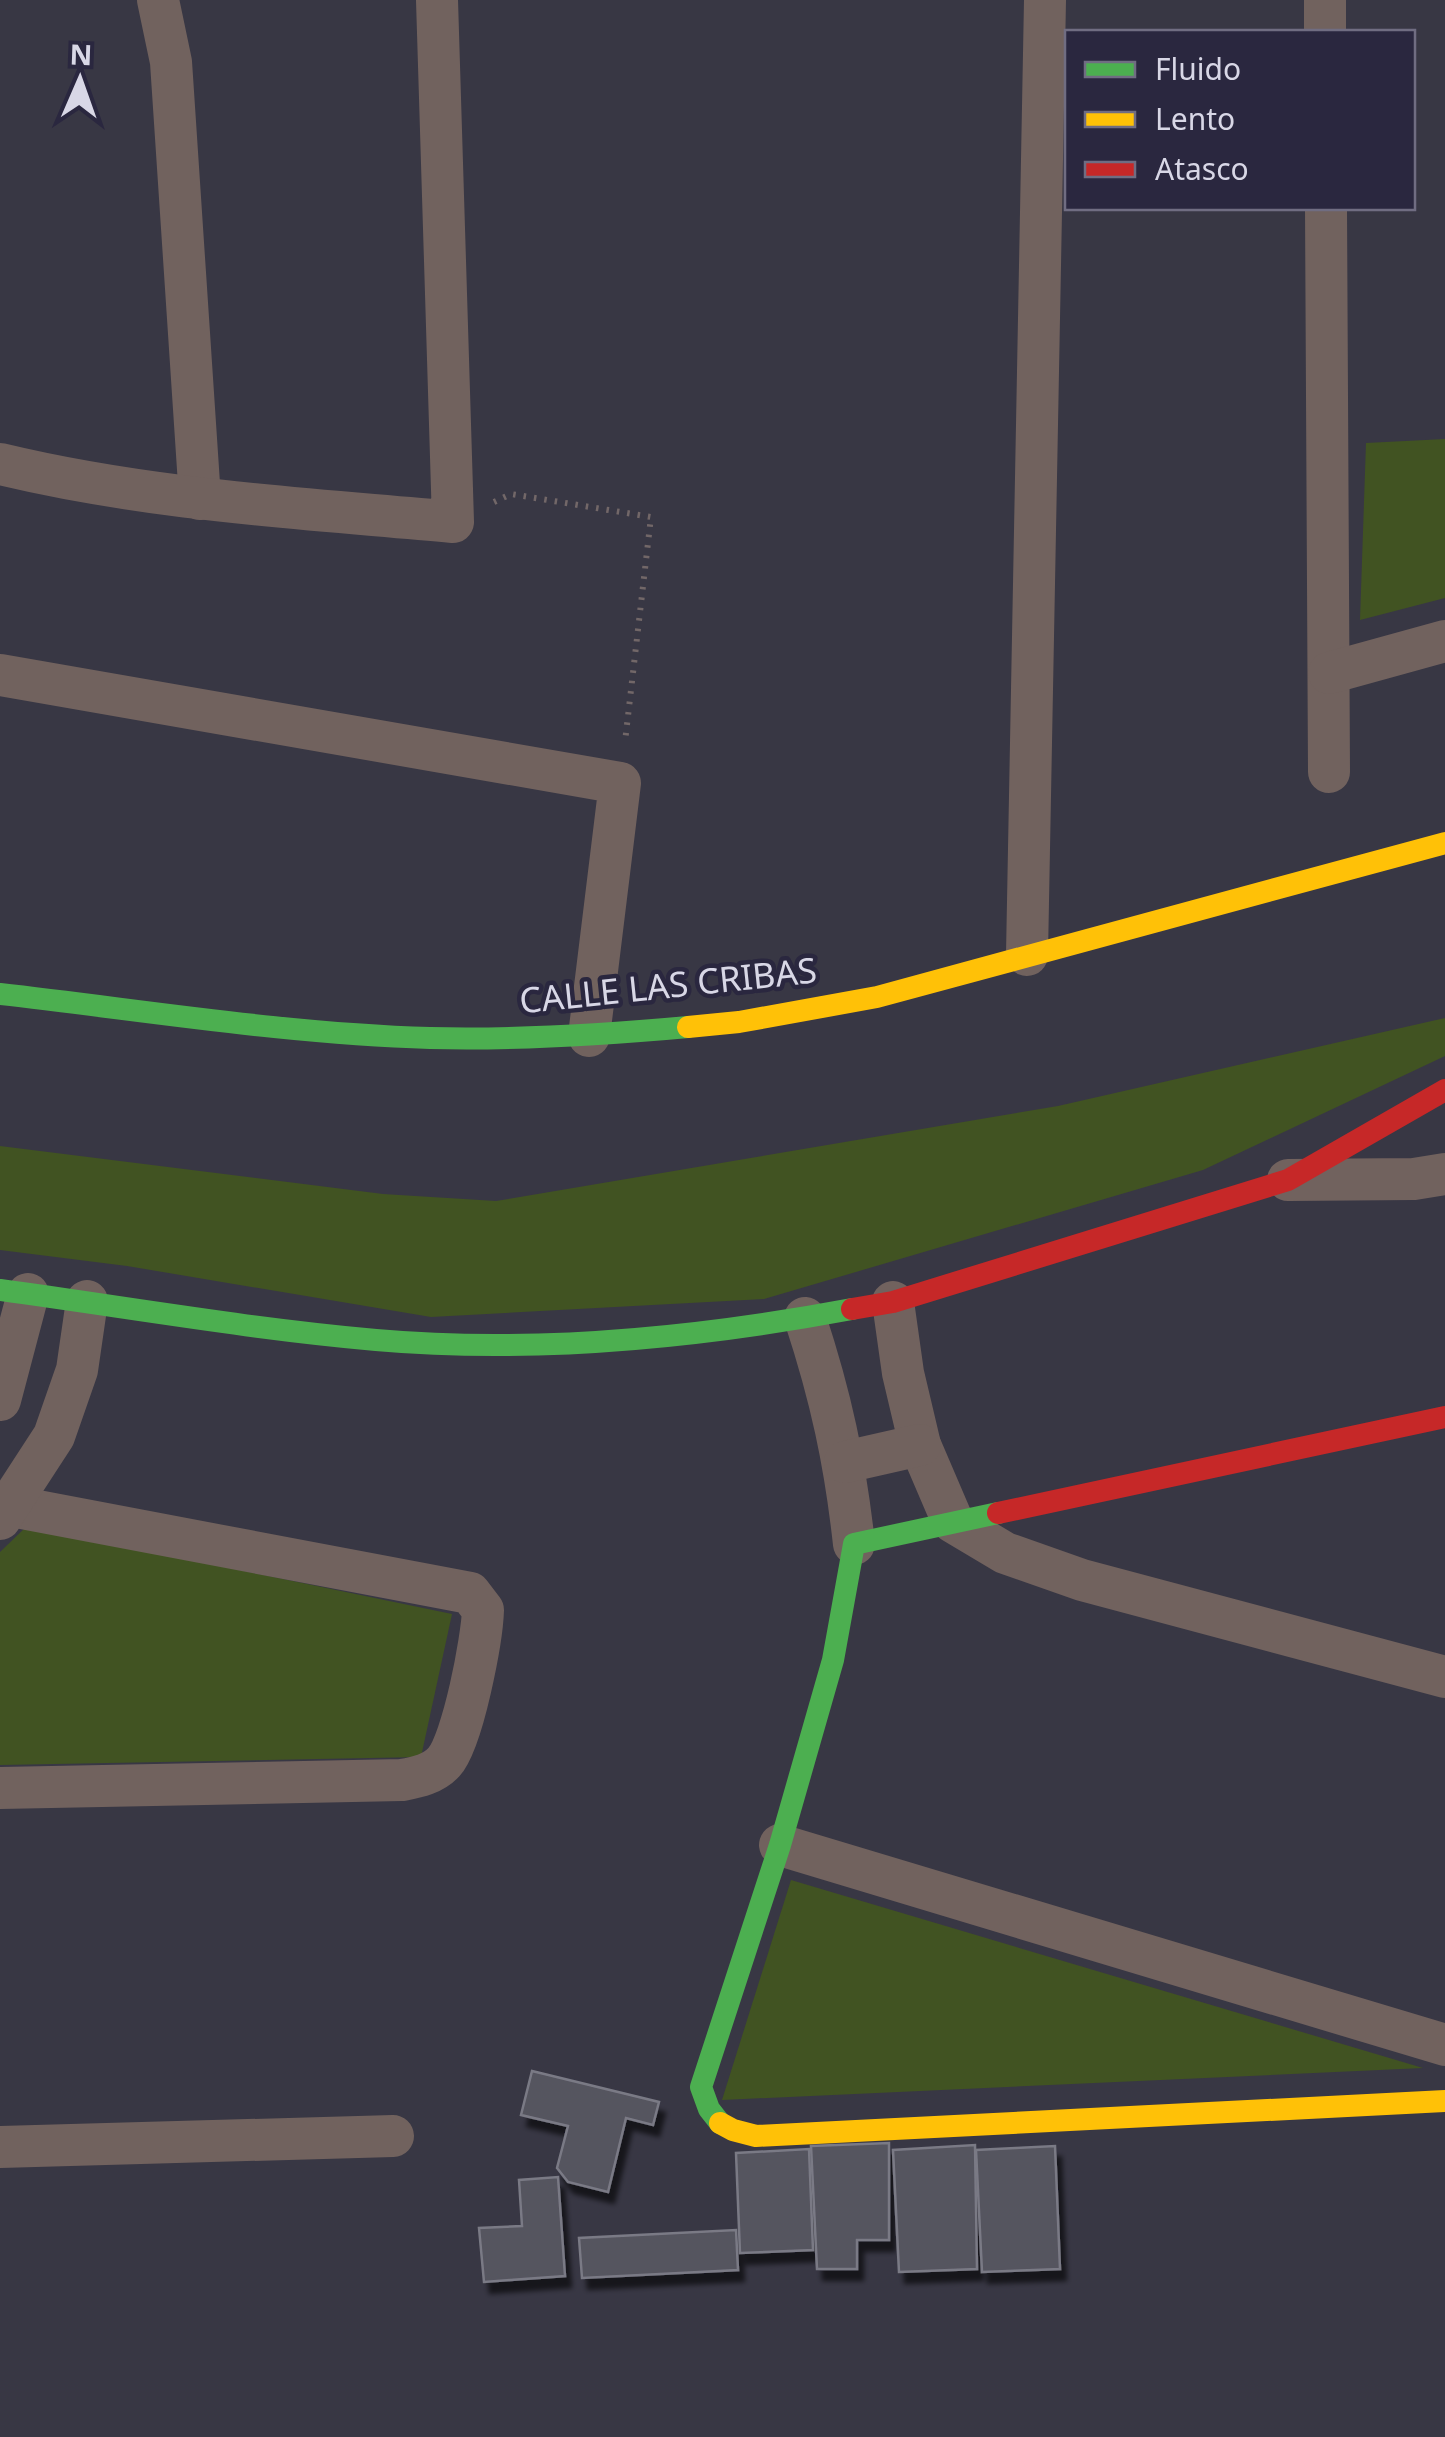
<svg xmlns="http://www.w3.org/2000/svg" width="1445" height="2437" viewBox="0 0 1445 2437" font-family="'Noto Sans',sans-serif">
  <defs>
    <filter id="shadow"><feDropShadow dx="6" dy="11" stdDeviation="2.5" flood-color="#0009"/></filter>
  </defs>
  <rect width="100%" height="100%" fill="#383744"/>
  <!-- green -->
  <g fill="#415322">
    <polygon points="1445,439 1445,598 1360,620 1366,443"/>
    <polygon points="1445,1018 1445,1056 1203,1170 764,1299 431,1317 127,1266 0,1250 0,1146 383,1194 496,1201 1058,1106"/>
    <polygon points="27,1526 452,1614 421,1757 0,1765 0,1552"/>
    <polygon points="791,1880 1423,2068 722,2100"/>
  </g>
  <!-- building -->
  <g fill="#55545f" stroke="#7a7a85" stroke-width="2.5" filter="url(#shadow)">
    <polygon points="532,2071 659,2102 653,2125 626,2118 608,2192 568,2182 557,2168 568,2126 521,2115"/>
    <polygon points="889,2143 889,2240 857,2240 857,2269 817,2269 811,2146"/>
    <polygon points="975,2145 977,2269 899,2272 893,2150"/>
    <polygon points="1055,2146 1060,2269 982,2272 976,2150"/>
    <polygon points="809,2149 813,2250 740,2253 736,2153"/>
    <polygon points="558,2177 565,2276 484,2282 479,2228 522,2226 519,2180"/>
    <polygon points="736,2230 738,2270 582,2278 579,2238"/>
  </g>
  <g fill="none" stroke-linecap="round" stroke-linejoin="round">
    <!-- path -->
    <polyline stroke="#726768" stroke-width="6" stroke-dasharray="2.5 8" stroke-linecap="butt" points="494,502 511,494 651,517 625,742"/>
    <!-- street -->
    <g stroke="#71625e" stroke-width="42">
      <polyline points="158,0 171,62 200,499"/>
      <polyline points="1325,0 1325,32"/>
      <polyline points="1326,208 1329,772"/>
      <path d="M0,464C149,500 301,508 453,522L437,0"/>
      <polyline points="1329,673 1445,641"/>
      <polyline points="0,675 620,783 589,1036"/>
      <polyline points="1027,955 1045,0"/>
      <polyline points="1288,1180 1414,1179 1445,1174"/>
      <polyline points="893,1302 903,1373 920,1445 953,1522 1005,1553 1082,1580 1445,1677"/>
      <path d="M805,1318C831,1397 845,1462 854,1544"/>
      <polyline points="0,1400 28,1294"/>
      <polyline points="845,1462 920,1445"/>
      <path d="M0,1504L470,1593L483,1610C482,1639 463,1741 444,1762C433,1774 418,1777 402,1780L0,1788"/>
      <polyline points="0,1519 54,1436 77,1370 87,1301"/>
      <polyline points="780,1845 1445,2045"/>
      <polyline points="0,2147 393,2136"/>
    </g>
    <!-- fast -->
    <g stroke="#4caf50" stroke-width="22">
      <path d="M0,994C142,1010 287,1034 430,1038C516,1040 602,1035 688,1027"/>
      <path d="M0,1290C125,1307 251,1329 376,1340C534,1354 697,1338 852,1309"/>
      <polyline points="720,2123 709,2109 701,2087 780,1845 833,1660 854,1544 998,1513"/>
    </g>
    <!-- slow -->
    <g stroke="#ffc107" stroke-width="22">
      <polyline points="688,1027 739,1022 877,997 1445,843"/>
      <polyline points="720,2123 733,2130 756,2136 1445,2101"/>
    </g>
    <!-- jam -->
    <g stroke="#c62828" stroke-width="22">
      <polyline points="852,1309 893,1302 1288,1180 1445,1090"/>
      <polyline points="998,1513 1445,1417"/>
    </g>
  </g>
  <g text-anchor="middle" stroke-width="9" stroke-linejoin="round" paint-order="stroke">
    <!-- street labels -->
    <g font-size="35" fill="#d8d7e6" stroke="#2a273f">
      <text transform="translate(668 986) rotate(-6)" y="12">CALLE LAS CRIBAS</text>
    </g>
  </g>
  <!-- legend -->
  <rect x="1065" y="30" width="350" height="180" fill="#2a273f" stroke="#706d82" stroke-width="2.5"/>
  <rect x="1085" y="62" width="50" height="15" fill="#4caf50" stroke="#706d82" stroke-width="2.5"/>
  <text x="1155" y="80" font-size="30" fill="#d8d7e6">Fluido</text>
  <rect x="1085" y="112" width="50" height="15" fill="#ffc107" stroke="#706d82" stroke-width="2.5"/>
  <text x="1155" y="130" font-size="30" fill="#d8d7e6">Lento</text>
  <rect x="1085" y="162" width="50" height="15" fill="#c62828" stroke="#706d82" stroke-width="2.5"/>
  <text x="1155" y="180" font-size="30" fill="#d8d7e6">Atasco</text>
  <!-- north arrow -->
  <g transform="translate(80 80) rotate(2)" stroke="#2a273f" stroke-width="8" paint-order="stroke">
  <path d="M0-8L18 38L0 25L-18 38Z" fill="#d8d7e6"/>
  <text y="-15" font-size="28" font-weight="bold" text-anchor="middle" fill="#d8d7e6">N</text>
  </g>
</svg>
